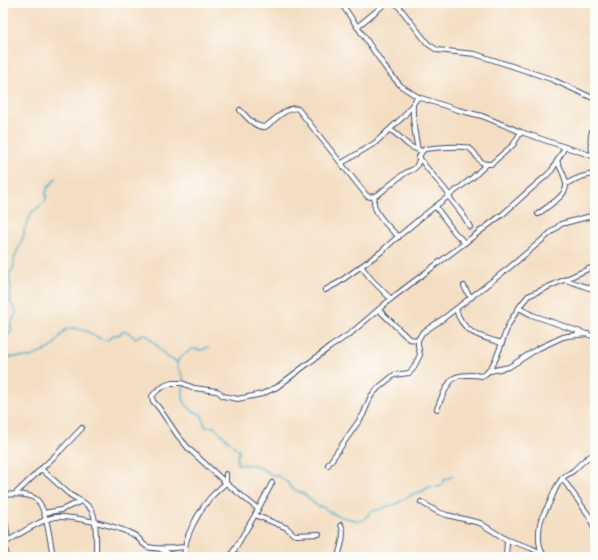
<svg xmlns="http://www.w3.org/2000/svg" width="598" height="560" viewBox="0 0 598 560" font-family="'Libre Caslon Text',serif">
  <rect width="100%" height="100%" fill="#fdfcf7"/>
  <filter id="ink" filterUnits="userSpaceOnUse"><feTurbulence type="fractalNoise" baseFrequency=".025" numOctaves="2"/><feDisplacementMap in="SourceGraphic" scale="8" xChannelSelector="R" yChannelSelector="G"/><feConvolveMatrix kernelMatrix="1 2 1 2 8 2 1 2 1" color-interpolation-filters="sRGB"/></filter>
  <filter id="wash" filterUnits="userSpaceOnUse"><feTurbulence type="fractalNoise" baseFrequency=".012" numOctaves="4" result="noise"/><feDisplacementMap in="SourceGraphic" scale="16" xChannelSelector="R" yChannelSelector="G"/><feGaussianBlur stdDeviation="0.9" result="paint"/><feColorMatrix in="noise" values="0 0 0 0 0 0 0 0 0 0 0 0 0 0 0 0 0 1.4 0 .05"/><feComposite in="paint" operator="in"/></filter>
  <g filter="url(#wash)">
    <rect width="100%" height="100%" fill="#f4dec3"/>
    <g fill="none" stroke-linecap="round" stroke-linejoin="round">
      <!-- stream -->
      <g stroke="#49aec9" stroke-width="1.5">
        <polyline points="3,345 5,339 10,333 11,330 11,324 16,314 16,310 10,302 11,288 9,275 14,266 14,259 24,235 24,230 32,212 45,202 46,199 46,192 47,189 56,178"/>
        <path d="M177,362C177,368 181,372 183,377C185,385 181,394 184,401C185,404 189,408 192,411L198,413L202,415C203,419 203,424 206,427H214L239,451V452L237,458V464L254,465L261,468L272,475L279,476L287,482L291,488L304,494L316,505L319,507H324C331,516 348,518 359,521L363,520L372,511L381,509L387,506L394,505L415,493L421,492L429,487H438L441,486L444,480L453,476"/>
        <polyline points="177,362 181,357 192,349 202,350 208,347"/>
        <polyline points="3,364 5,361 10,357 30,357 43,352 52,347 65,330 73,328 86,331 103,340 108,340 113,335 118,335 125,331 129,333 135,338 143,334 147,335 167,357 177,362"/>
      </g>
    </g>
  </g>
  <g filter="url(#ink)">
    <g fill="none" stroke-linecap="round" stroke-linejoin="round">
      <!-- minor casing -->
      <g stroke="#3c496d" stroke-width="6">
        <g id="minor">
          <polyline points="341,3 387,70 401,86 418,97 458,110 482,116 521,132 565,147 593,156 595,158"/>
          <polyline points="396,3 428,44 437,50 475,54 551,79 595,99"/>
          <polyline points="357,27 386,3"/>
          <path d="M413,105C412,120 415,135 418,150"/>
          <path d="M240,110C247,117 255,128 265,127C274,121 288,105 298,109L367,196C371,198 375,196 379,194C388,187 397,178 407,172C409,171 413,170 415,168C421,162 417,153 425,149C433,148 463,145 469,148C479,154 476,165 491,164L513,145L521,132"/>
          <path d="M390,130C401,135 406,148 420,150"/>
          <path d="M593,156C590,141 589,137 595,122"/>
          <path d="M419,157C428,171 440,182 450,196"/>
          <polyline points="342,163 375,143 404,116 418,97"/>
          <path d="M566,184C576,178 584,175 595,174"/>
          <path d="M375,196C374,198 374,201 374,203C374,213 391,230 399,237"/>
          <polyline points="449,197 463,215 470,227"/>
          <polyline points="436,207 455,233 465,243"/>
          <path d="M538,214C546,207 567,196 566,185C566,177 560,168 557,161"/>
          <polyline points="361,266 371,279 391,299"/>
          <polyline points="566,280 595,290"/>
          <polyline points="464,286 468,294 472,297"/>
          <polyline points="325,290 338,283 381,252 393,241 423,216 472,178 487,164"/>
          <polyline points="519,308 532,315 595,337"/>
          <path d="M456,309C462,333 481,337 502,343"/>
          <polyline points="379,310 409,339 418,340"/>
          <polyline points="490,371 509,367 517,362 537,349 563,337 568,336 588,334"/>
          <path d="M437,409C440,401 448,382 454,378C459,374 476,375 482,376C495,372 503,336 509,324C514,315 521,304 528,296L595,266"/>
          <polyline points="328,465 363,415 371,396 378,388 394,375 409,373 413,369 420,355 418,345 418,340 422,333 444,318 510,267 561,224 595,215"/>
          <path d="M41,469C51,477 60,486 69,494C77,500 89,503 93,513C97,523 96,546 96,557"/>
          <polyline points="562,478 590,517 595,531"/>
          <polyline points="15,494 60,451 82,428"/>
          <path d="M3,495C12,494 29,493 37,500C46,507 51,545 53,557"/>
          <polyline points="421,502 438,512 447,515 480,523 507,540 531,548 543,554 544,557"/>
          <polyline points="3,505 8,541"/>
          <polyline points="258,509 226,483 189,449 178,436 159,408 153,401 152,396 158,390 166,385 172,383 182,383 194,388 216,391 219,392 223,396 238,399 262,394 277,387 330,347 351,333 392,298 503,214 524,195 547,175 552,170 565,147"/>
          <polyline points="44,513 61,510 82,501"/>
          <polyline points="255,515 287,528 293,534 296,535 319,534"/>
          <polyline points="3,538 7,557"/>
          <path d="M3,544C17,536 39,520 55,517C60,516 67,518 73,518C93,521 116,526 134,535C140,538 142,545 148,547C159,550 173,548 185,547"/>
          <polyline points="160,549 176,557"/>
          <polyline points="232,554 240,557"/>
          <path d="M543,554C537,545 538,525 543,515C545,511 548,506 550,502C553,494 556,486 561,480C564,475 569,474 573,471C581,464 584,458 595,454"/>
          <path d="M185,557C182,539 199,512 210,498C215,493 220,488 226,483V474"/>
          <polyline points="230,557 255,515 272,483"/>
          <path d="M338,557C340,548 346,534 341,525"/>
          <polyline points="506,557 507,540"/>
        </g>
      </g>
      <!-- minor -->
      <use href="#minor" stroke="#fff" stroke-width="4"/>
    </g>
  </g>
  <!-- margin -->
  <rect width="598" height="560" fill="none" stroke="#fdfcf7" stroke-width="16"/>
</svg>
